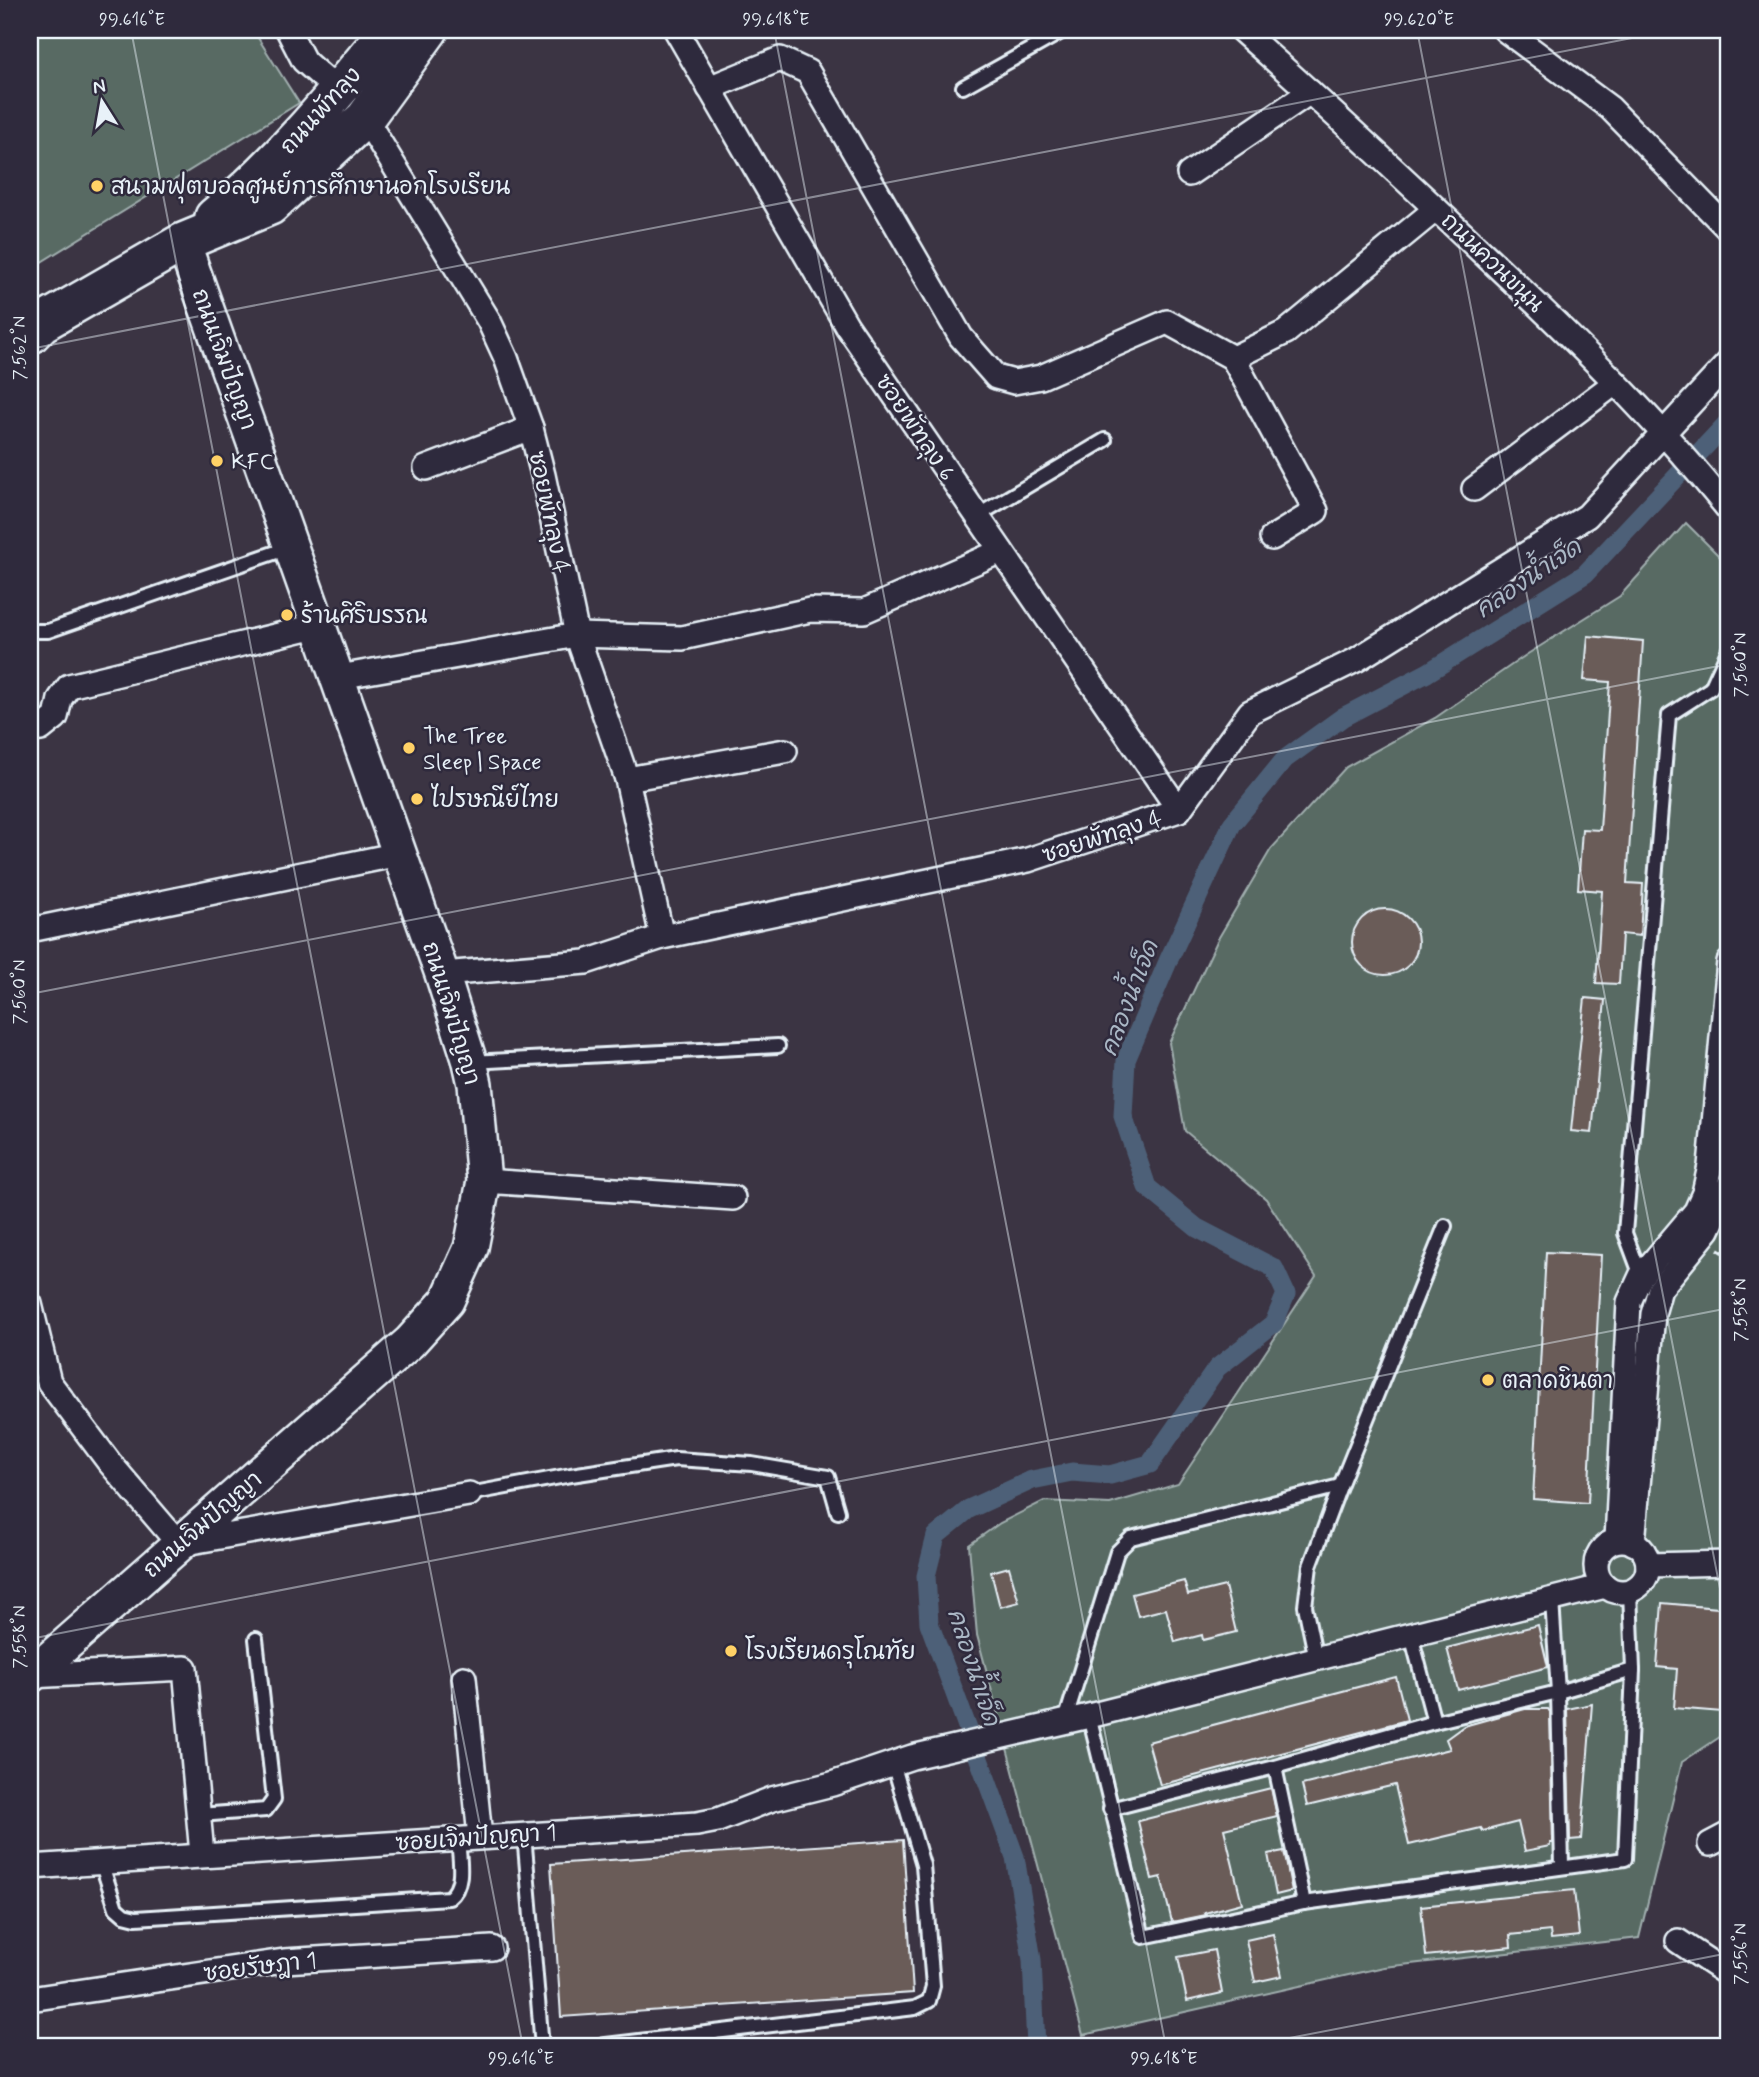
<svg xmlns="http://www.w3.org/2000/svg" width="1759" height="2077" viewBox="0 0 1759 2077" font-family="Mynerve,'Playpen Sans Thai',sans-serif">
  <rect width="100%" height="100%" fill="#3b3443"/>
  <filter id="ink" filterUnits="userSpaceOnUse"><feTurbulence type="fractalNoise" baseFrequency=".0143" numOctaves="2"/><feDisplacementMap in="SourceGraphic" scale="14" xChannelSelector="R" yChannelSelector="G"/><feConvolveMatrix kernelMatrix="1 2 1 2 8 2 1 2 1" color-interpolation-filters="sRGB"/></filter>
  <g filter="url(#ink)">
    <!-- green -->
    <g fill="#586b64" stroke="#a0aeae" stroke-width="2">
      <polygon points="30,30 253,30 299,103 30,269"/>
      <polygon points="1686,523 1729,566 1729,1731 1682,1762 1639,1938 1384,1967 1083,2035 977,1635 969,1545 1000,1523 1044,1501 1110,1504 1178,1484 1316,1276 1266,1199 1185,1131 1169,1043 1218,939 1271,849 1346,767 1435,718 1526,655 1620,596"/>
    </g>
    <g fill="none" stroke-linecap="round" stroke-linejoin="round">
      <!-- canal -->
      <polyline stroke="#4e6178" stroke-width="19" points="1036,2047 1032,1960 1015,1857 929,1623 926,1576 936,1536 969,1509 1032,1480 1072,1472 1110,1475 1150,1464 1217,1368 1274,1323 1286,1294 1274,1268 1197,1228 1147,1187 1123,1116 1126,1060 1169,959 1232,824 1285,759 1343,717 1427,673 1585,574 1729,421"/>
    </g>
    <!-- building -->
    <g fill="#6a5c59" stroke="#e8f1f8" stroke-width="2">
      <polygon points="1588,636 1643,641 1627,883 1643,884 1640,936 1622,934 1619,984 1596,983 1602,891 1578,889 1582,829 1600,830 1610,682 1584,680"/>
      <circle cx="1385" cy="942" r="33"/>
      <polygon points="1585,998 1605,1000 1592,1133 1571,1131"/>
      <polygon points="1546,1252 1601,1255 1588,1503 1533,1499"/>
      <polygon points="1009,1567 1019,1602 1000,1607 991,1572"/>
      <polygon points="1184,1581 1188,1595 1225,1586 1236,1632 1203,1640 1202,1635 1175,1642 1166,1609 1138,1616 1132,1594"/>
      <polygon points="1662,1603 1729,1609 1722,1712 1674,1708 1677,1669 1657,1667"/>
      <polygon points="1538,1625 1548,1667 1458,1690 1447,1648"/>
      <polygon points="1396,1677 1407,1720 1160,1785 1148,1742"/>
      <polygon points="1592,1704 1581,1839 1570,1840 1567,1709"/>
      <polygon points="1525,1709 1548,1709 1550,1712 1553,1843 1550,1843 1550,1846 1525,1851 1518,1822 1483,1831 1481,1828 1409,1845 1395,1785 1307,1806 1302,1785 1450,1749 1446,1739 1464,1726"/>
      <polygon points="1271,1788 1277,1816 1224,1829 1242,1903 1205,1913 1206,1915 1172,1922 1161,1877 1152,1879 1138,1821"/>
      <polygon points="903,1840 913,1993 561,2017 551,1864"/>
      <polygon points="1284,1851 1292,1891 1276,1895 1268,1854"/>
      <polygon points="1574,1890 1579,1936 1551,1939 1550,1931 1510,1935 1511,1947 1426,1956 1421,1906"/>
      <polygon points="1273,1934 1282,1976 1255,1982 1246,1940"/>
      <polygon points="1214,1950 1222,1993 1187,2001 1178,1957"/>
    </g>
    <g fill="none" stroke-linecap="round" stroke-linejoin="round">
      <!-- lane casing -->
      <g stroke="#e8f1f8" stroke-width="18">
        <g id="lane">
          <polyline points="963,87 1065,30"/>
          <polyline points="977,516 1105,440"/>
          <polyline points="30,631 48,631 288,548"/>
          <polyline points="471,1062 778,1046"/>
          <polyline points="1641,1276 1625,1233 1669,715 1711,688 1729,649"/>
          <polyline points="469,1494 571,1475 676,1459 752,1464 828,1477 838,1512"/>
          <polyline points="1552,1600 1558,1692 1562,1866"/>
          <polyline points="1411,1635 1434,1722"/>
          <polyline points="1316,1659 1305,1606 1310,1566 1340,1486 1445,1226"/>
          <polyline points="1089,1716 1143,1937 1304,1903 1625,1859 1633,1670 1630,1591"/>
          <polyline points="1065,1721 1117,1552 1131,1538 1340,1486"/>
          <polyline points="1275,1767 1304,1903"/>
          <polyline points="1110,1809 1275,1767 1434,1722 1558,1692 1633,1670"/>
          <polyline points="199,1815 266,1810 274,1799 256,1639"/>
          <polyline points="524,1834 542,2047"/>
          <path d="M101,1862L116,1908L124,1915L136,1918L449,1898C466,1885 459,1858 458,1839"/>
          <polyline points="589,2047 915,2008 929,2001 933,1986 923,1865 893,1763"/>
        </g>
      </g>
      <!-- street casing -->
      <g stroke="#e8f1f8" stroke-width="28">
        <g id="street">
          <polyline points="288,30 304,61 338,91"/>
          <polyline points="676,30 847,326 1179,810"/>
          <path d="M1241,30C1324,104 1406,180 1487,257C1572,337 1656,419 1729,510"/>
          <polyline points="1505,30 1610,108 1729,230"/>
          <polyline points="709,88 780,59 808,72 961,337 996,377 1014,382 1041,377 1167,322 1233,358 1286,332 1436,209"/>
          <polyline points="365,118 489,321 506,358 531,428 543,475 577,635 627,779 662,937"/>
          <polyline points="1189,174 1310,92"/>
          <polyline points="1233,358 1316,511 1272,538"/>
          <polyline points="426,468 531,428"/>
          <polyline points="1474,489 1615,383"/>
          <polyline points="339,677 577,635 682,638 810,610 864,611 1001,551"/>
          <polyline points="30,730 41,729 56,717 60,699 69,686 320,625"/>
          <polyline points="627,779 785,751"/>
          <polyline points="30,930 399,854"/>
          <polyline points="442,974 586,962 662,937 1028,860 1179,810 1250,712 1356,660 1587,516 1729,362"/>
          <polyline points="484,1181 733,1198"/>
          <polyline points="30,1304 49,1382 109,1462 179,1544 469,1494"/>
          <circle cx="1622" cy="1566" r="26"/>
          <polyline points="1617,1540 1629,1302 1641,1276 1696,1211 1704,1193 1710,1166 1729,962"/>
          <polyline points="1633,1543 1653,1314 1660,1289 1708,1230 1729,1185"/>
          <polyline points="1648,1565 1729,1563"/>
          <polyline points="30,1676 185,1668 202,1854"/>
          <polyline points="464,1678 480,1837"/>
          <polyline points="1710,1844 1729,1834"/>
          <polyline points="30,1867 697,1824 718,1820 772,1799 832,1784 912,1757 1089,1716 1605,1586"/>
          <polyline points="1678,1941 1729,1975"/>
          <polyline points="30,1999 284,1961 492,1948"/>
        </g>
      </g>
      <!-- secondary casing -->
      <g stroke="#e8f1f8" stroke-width="38">
        <polyline id="secondary" points="30,1676 410,1342 447,1301 471,1248 484,1181 475,1084 470,1062 442,974 183,242"/>
      </g>
      <!-- primary casing -->
      <g stroke="#e8f1f8" stroke-width="42">
        <g id="primary">
          <path d="M214,217C280,163 335,95 389,30"/>
          <polyline points="30,335 42,323 183,242 270,206 365,118 429,30"/>
        </g>
      </g>
      <!-- path -->
      <polyline stroke="#e8f1f8" stroke-width="3.5" stroke-dasharray="7 5" stroke-linecap="butt" points="1718,1249 1729,1256"/>
      <!-- lane -->
      <use href="#lane" stroke="#2f2a3d" stroke-width="12"/>
      <!-- street -->
      <use href="#street" stroke="#2f2a3d" stroke-width="23"/>
      <!-- secondary -->
      <use href="#secondary" stroke="#2f2a3d" stroke-width="33"/>
      <!-- primary -->
      <use href="#primary" stroke="#2f2a3d" stroke-width="37"/>
    </g>
  </g>
  <!-- ticks -->
  <path fill="none" stroke="#e8f1f8" stroke-width="2" stroke-opacity="0.45" d="M131,30L523,2047M774,30L1166,2047M1417,30L1729,1635M30,349L1673,30M30,994L1729,664M30,1639L1729,1308M1243,2047L1729,1953"/>
  <!-- markers -->
  <g fill="#ffd166" stroke="#2f2a3d" stroke-width="2.5">
    <circle cx="97" cy="186" r="7"/>
    <circle cx="217" cy="461" r="7"/>
    <circle cx="287" cy="615" r="7"/>
    <circle cx="409" cy="748" r="7"/>
    <circle cx="417" cy="799" r="7"/>
    <circle cx="1488" cy="1380" r="7"/>
    <circle cx="731" cy="1651" r="7"/>
  </g>
  <g text-anchor="middle" stroke-width="5" stroke-linejoin="round" paint-order="stroke">
    <!-- street labels -->
    <g font-size="23" fill="#e8f1f8" stroke="#2f2a3d">
      <text transform="translate(320 110) rotate(-48)" y="8">ถนนพัทลุง</text>
      <text transform="translate(1493 262) rotate(44)" y="8">ถนนควนขนุน</text>
      <text transform="translate(225 359) rotate(70)" y="8">ถนนเจิมปัญญา</text>
      <text transform="translate(916 427) rotate(56)" y="8">ซอยพัทลุง 6</text>
      <text transform="translate(550 512) rotate(78)" y="8">ซอยพัทลุง 4</text>
      <text transform="translate(1102 836) rotate(-18)" y="8">ซอยพัทลุง 4</text>
      <text transform="translate(452 1013) rotate(73)" y="8">ถนนเจิมปัญญา</text>
      <text transform="translate(202 1524) rotate(-41)" y="8">ถนนเจิมปัญญา</text>
      <text transform="translate(476 1837) rotate(-4)" y="8">ซอยเจิมปัญญา 1</text>
      <text transform="translate(260 1966) rotate(-7)" y="8">ซอยรัษฎา 1</text>
    </g>
    <!-- poi labels -->
    <g font-size="23" fill="#e8f1f8" stroke="#2f2a3d" text-anchor="start">
      <text x="111" y="194">สนามฟุตบอลศูนย์การศึกษานอกโรงเรียน</text>
      <text x="231" y="469">KFC</text>
      <text x="301" y="623">ร้านศิริบรรณ</text>
      <text x="423" y="743">The Tree<tspan x="423" dy="26">Sleep | Space</tspan></text>
      <text x="431" y="807">ไปรษณีย์ไทย</text>
      <text x="1502" y="1388">ตลาดชินตา</text>
      <text x="745" y="1659">โรงเรียนดรุโณทัย</text>
    </g>
    <!-- water labels -->
    <g font-size="24" font-style="italic" fill="#aab7c5" stroke="#2f2a3d">
      <text transform="translate(1528 578) rotate(-34)" y="8">คลองน้ำเจ็ด</text>
      <text transform="translate(1129 998) rotate(-69)" y="8">คลองน้ำเจ็ด</text>
      <text transform="translate(974 1667) rotate(72)" y="8">คลองน้ำเจ็ด</text>
    </g>
  </g>
  <!-- margin -->
  <rect width="1759" height="2077" fill="none" stroke="#2f2a3d" stroke-width="77"/>
  <!-- north arrow -->
  <g transform="translate(102 102) rotate(349)" stroke="#2f2a3d" stroke-width="5" paint-order="stroke">
  <path d="M0-5L12 26L0 18L-12 26Z" fill="#e8f1f8"/>
  <text y="-10" font-size="19" font-weight="bold" text-anchor="middle" fill="#e8f1f8">N</text>
  </g>
  <rect x="38" y="38" width="1682" height="2000" fill="none" stroke="#e8f1f8" stroke-width="2.5"/>
  <g font-size="18" text-anchor="middle" fill="#e8f1f8">
    <text x="132" y="25">99.616°E</text>
    <text x="776" y="25">99.618°E</text>
    <text x="1419" y="25">99.620°E</text>
    <text transform="translate(19 348) rotate(-90)" y="6">7.562°N</text>
    <text transform="translate(1740 665) rotate(-90)" y="6">7.560°N</text>
    <text transform="translate(19 992) rotate(-90)" y="6">7.560°N</text>
    <text transform="translate(1740 1310) rotate(-90)" y="6">7.558°N</text>
    <text transform="translate(19 1637) rotate(-90)" y="6">7.558°N</text>
    <text transform="translate(1740 1954) rotate(-90)" y="6">7.556°N</text>
    <text x="521" y="2064">99.616°E</text>
    <text x="1164" y="2064">99.618°E</text>
  </g>
</svg>
